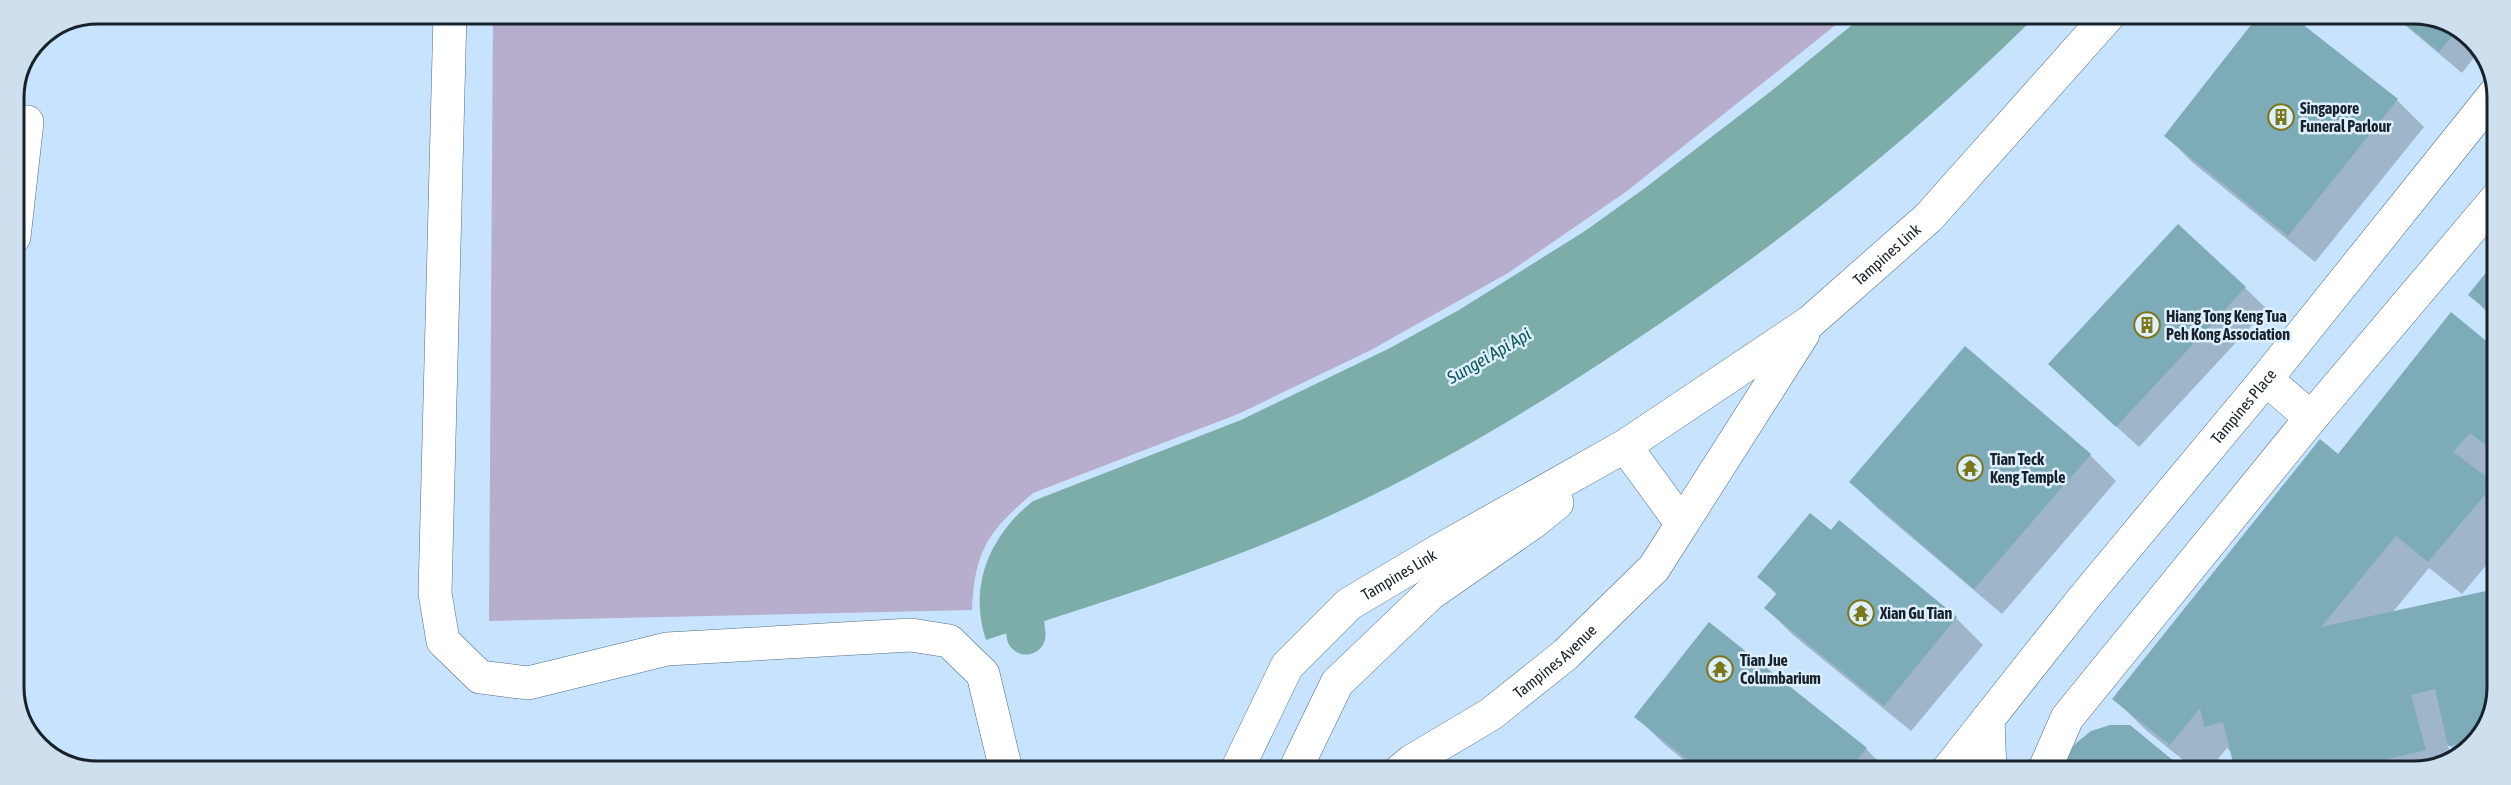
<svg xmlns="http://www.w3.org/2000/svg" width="2511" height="785" viewBox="0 0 2511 785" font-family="'Asap Condensed',sans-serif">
  <rect width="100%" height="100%" fill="#c7e3fd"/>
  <!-- grass -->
  <path fill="#b7adcc" d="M493,14L1847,16L1627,191L1508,273L1371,350L1238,414L1033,493C988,532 975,549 972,610L489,621Z"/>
  <!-- water -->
  <path fill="#7cada9" d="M1863,16H2036C1912,139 1776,247 1631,343C1527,413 1417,478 1302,528C1199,573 1092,605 986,640C968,586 990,535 1033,501L1241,420L1390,348L1459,310L1585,231L1645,188L1770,92Z"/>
  <!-- shadow -->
  <g fill="#0003">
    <polygon points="2289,16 2397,100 2424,127 2315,262 2192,162 2166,136"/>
    <polygon points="2394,16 2435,16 2477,42 2480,50 2462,73"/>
    <polygon points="2497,261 2496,321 2470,295"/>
    <polygon points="2245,288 2267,309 2139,447 2072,386"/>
    <polygon points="2451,314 2496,351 2496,474 2489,481 2496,486 2495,555 2462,594 2429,568 2392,613 2495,590 2495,709 2464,754 2460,756 2447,743 2452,759 2414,771 2237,771 2232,753 2227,748 2208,771 2197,771 2147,731 2114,699 2338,457"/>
    <polygon points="2090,455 2116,481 2002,614 1877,508 1851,482"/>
    <polygon points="1831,532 1956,618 1983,645 1911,731 1793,635 1766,608 1777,595 1759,577"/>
    <polygon points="1636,716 1866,749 1888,771 1697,771 1663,743"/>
    <polygon points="2066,762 2174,763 2182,771 2064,771"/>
  </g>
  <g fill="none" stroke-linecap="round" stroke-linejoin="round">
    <!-- canal -->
    <polyline stroke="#7cada9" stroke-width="39" points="1026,635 1023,604 1029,575"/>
  </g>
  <!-- building -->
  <g fill="#7dabb8">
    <polygon points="2258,16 2292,16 2398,99 2288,236 2164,136"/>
    <polygon points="2396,16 2435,16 2457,30 2439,52"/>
    <polygon points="2178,224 2246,287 2116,427 2048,364"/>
    <polygon points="2497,259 2496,317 2468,295"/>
    <polygon points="2451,312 2496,349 2496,453 2470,433 2453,452 2495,483 2428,562 2396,536 2321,627 2495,589 2495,709 2475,739 2448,746 2435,689 2411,695 2426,750 2337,771 2235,771 2223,722 2204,727 2200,708 2170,745 2112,699 2320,439 2338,454"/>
    <polygon points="1965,346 2091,454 1974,589 1849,482"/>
    <polygon points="1810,513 1831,530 1839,520 1957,617 1884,706 1764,608 1777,593 1757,577"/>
    <polygon points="1709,622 1867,748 1848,771 1702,771 1634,717"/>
    <polygon points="2110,725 2130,725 2175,762 2177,771 2062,771 2064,762 2075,744 2091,731"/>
  </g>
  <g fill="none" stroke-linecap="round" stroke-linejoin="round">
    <!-- minor casing -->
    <g stroke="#526c82" stroke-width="34">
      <g id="minor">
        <polyline points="450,14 435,593 443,641 480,677 528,683 667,649 911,635 949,641 983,674 1006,770"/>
        <polyline points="14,237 27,122"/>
        <polyline points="2266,379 2311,418"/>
        <polyline points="1625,446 1682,524"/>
        <polyline points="1988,719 1990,771"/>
        <path id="s1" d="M1237,770L1287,666L1349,604L1435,553L1625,446L1810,322L1929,217L2108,16"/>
        <polyline points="1295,770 1337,683 1430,594 1532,523 1557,503"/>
        <path id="s2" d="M1401,770L1412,761L1491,714L1565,655L1654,568L1803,334"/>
        <path id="s3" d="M1947,771L2083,599L2266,379L2497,91"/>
        <polyline points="2044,771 2067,718 2311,418 2497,198"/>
      </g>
    </g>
    <!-- minor -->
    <use href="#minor" stroke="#fff" stroke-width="33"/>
  </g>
  <!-- icons -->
  <defs>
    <g id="building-ring" transform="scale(1.35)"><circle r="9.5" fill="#deeffe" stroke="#7c771b" stroke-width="1.5"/><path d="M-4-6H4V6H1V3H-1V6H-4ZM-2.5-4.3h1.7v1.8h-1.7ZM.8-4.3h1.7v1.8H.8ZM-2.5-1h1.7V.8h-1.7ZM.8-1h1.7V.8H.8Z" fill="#7c771b"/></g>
    <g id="temple-ring" transform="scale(1.35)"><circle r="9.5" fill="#deeffe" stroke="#7c771b" stroke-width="1.5"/><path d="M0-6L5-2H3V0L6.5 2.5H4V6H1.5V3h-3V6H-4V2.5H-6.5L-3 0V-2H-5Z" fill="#7c771b"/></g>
  </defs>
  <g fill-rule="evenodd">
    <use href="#building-ring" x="2281" y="117"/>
    <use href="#building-ring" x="2147" y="325"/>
    <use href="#temple-ring" x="1970" y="468"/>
    <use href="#temple-ring" x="1861" y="613"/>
    <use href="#temple-ring" x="1720" y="669"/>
  </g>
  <g text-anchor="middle" stroke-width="5" stroke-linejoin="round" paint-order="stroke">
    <!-- poi labels -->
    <g font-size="16" font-weight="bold" fill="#17222b" stroke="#deeffe" text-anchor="start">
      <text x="2300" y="114">Singapore<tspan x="2300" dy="18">Funeral Parlour</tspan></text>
      <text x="2166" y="322">Hiang Tong Keng Tua<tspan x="2166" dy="18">Peh Kong Association</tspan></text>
      <text x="1990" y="465">Tian Teck<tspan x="1990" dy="18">Keng Temple</tspan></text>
      <text x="1880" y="619">Xian Gu Tian</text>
      <text x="1740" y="666">Tian Jue<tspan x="1740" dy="18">Columbarium</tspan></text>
    </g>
    <!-- street labels -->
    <g font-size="16" fill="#17222b" stroke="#deeffe">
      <text dy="6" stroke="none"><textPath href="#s1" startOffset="846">Tampines Link</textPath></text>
      <text dy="6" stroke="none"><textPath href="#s3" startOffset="470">Tampines Place</textPath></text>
      <text dy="6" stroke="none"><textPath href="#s1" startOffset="261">Tampines Link</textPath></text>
      <text dy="6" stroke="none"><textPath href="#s2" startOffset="189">Tampines Avenue</textPath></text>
    </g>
    <!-- water labels -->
    <g font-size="18" font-style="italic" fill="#115854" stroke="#deeffe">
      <text transform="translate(1489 356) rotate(-30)" y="6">Sungei Api Api</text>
    </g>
  </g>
  <!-- crop -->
  <path d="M0 0H2511V785H0ZM98 24H2413A74 74 0 0 1 2487 98V687A74 74 0 0 1 2413 761H98A74 74 0 0 1 24 687V98A74 74 0 0 1 98 24Z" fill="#cedfed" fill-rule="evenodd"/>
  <path fill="none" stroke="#17222b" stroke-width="3" d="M98 24H2413A74 74 0 0 1 2487 98V687A74 74 0 0 1 2413 761H98A74 74 0 0 1 24 687V98A74 74 0 0 1 98 24Z"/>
</svg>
